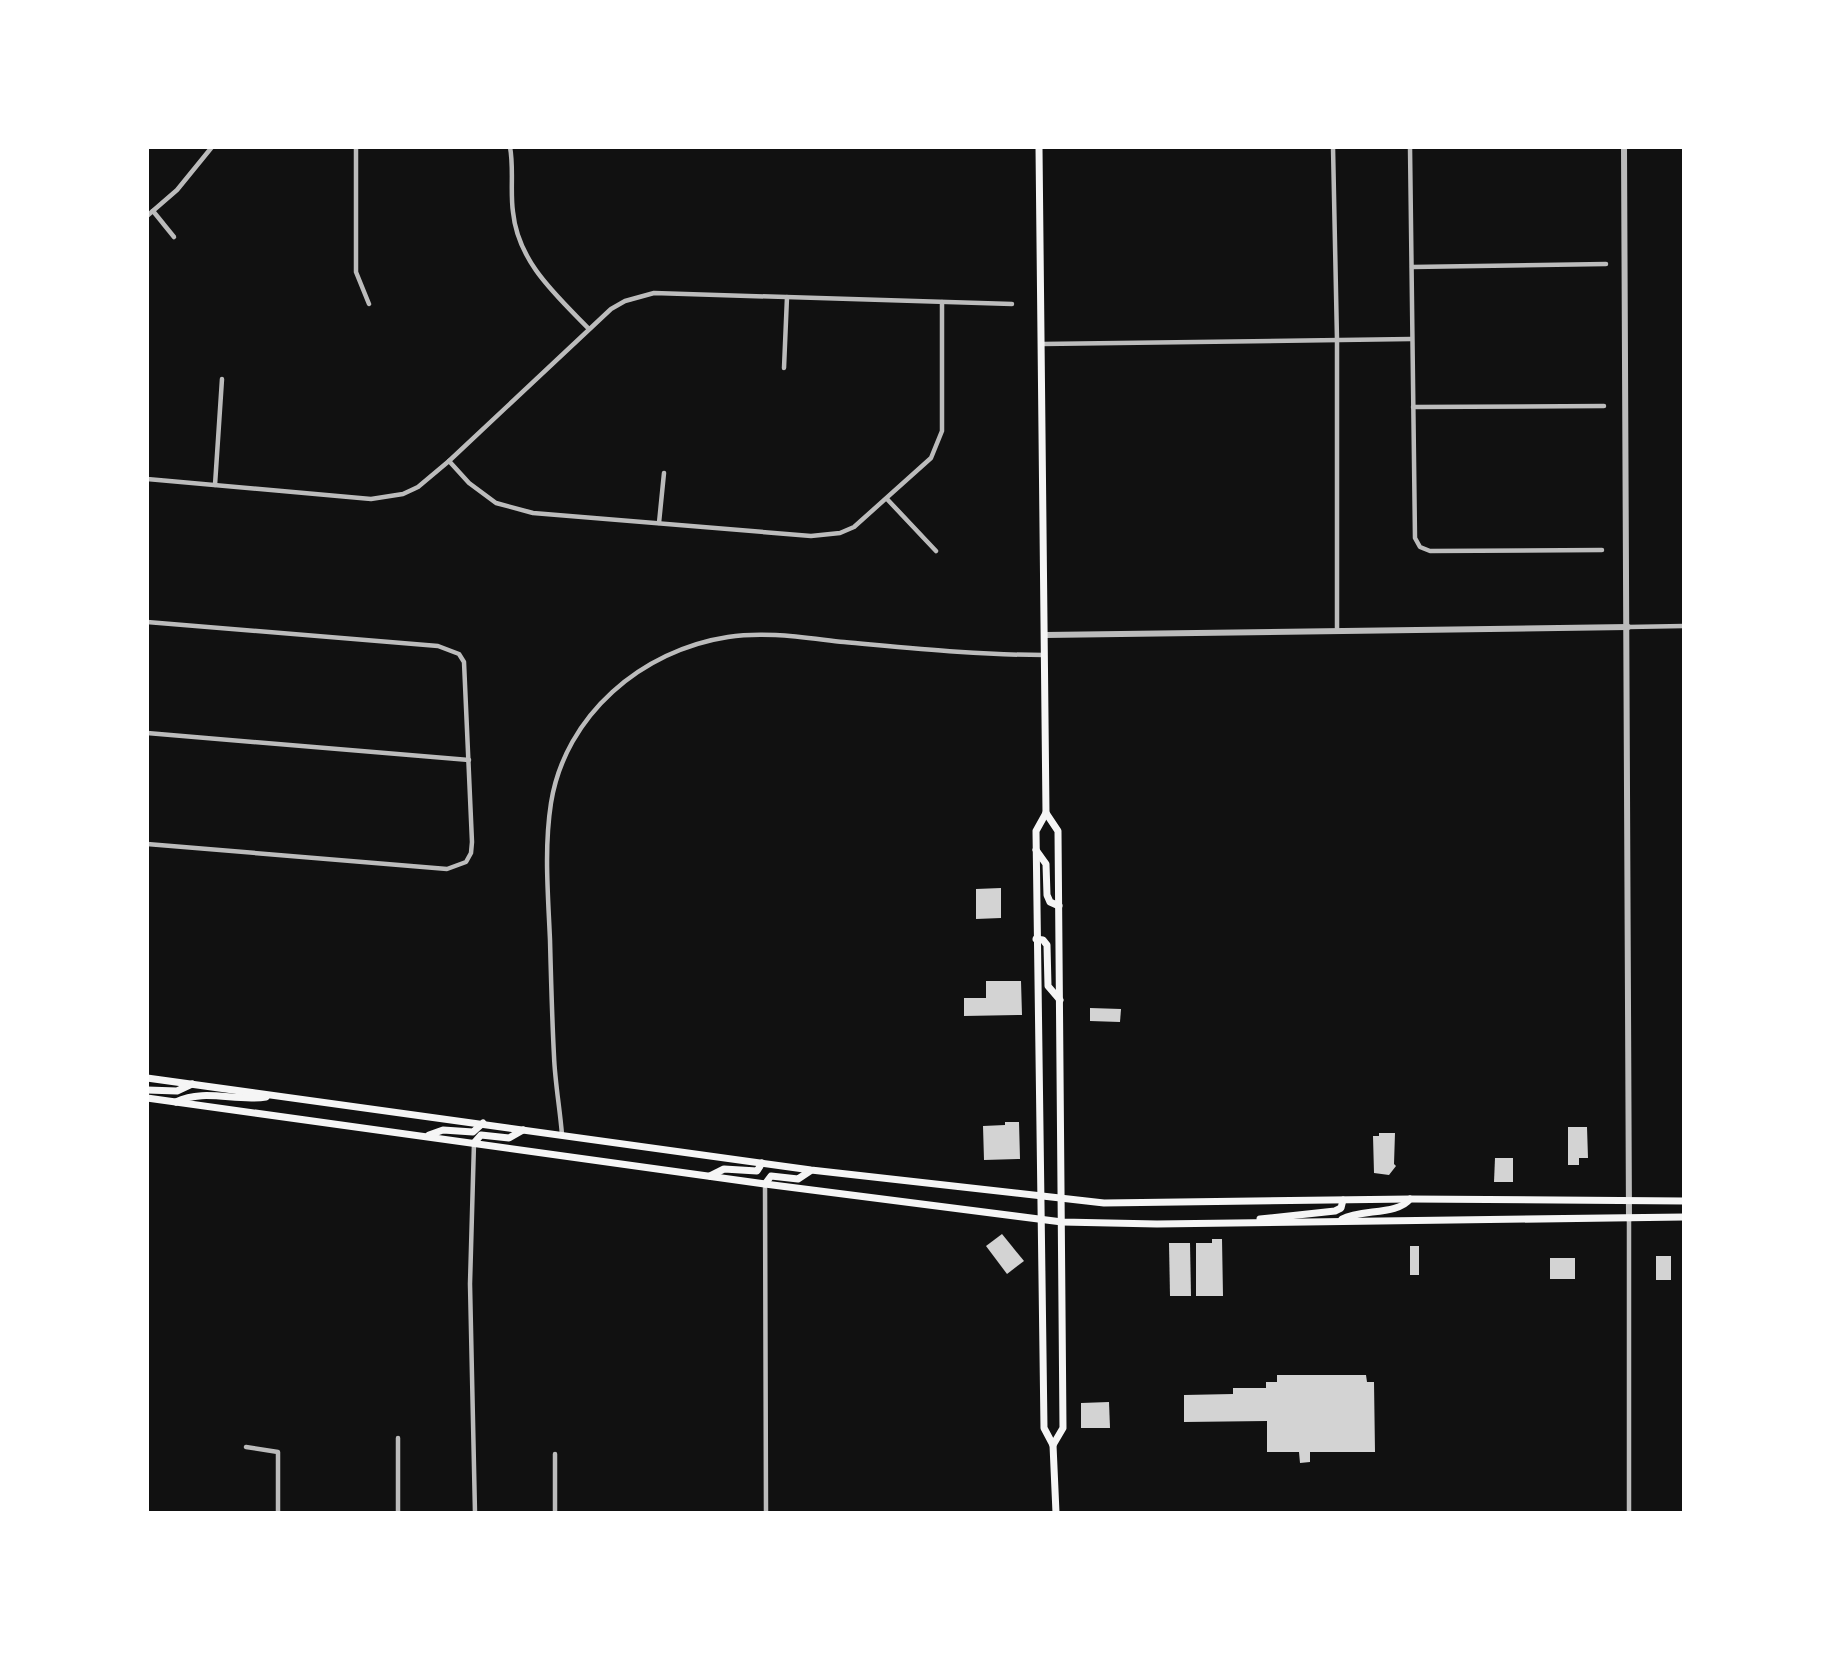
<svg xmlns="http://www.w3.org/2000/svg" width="1831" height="1660" viewBox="0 0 1831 1660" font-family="Manrope,sans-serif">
  <rect width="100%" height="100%" fill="#111"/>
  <!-- building -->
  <g fill="#d3d3d3">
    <polygon points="1001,888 1001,918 976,919 976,889"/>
    <polygon points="986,981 1021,981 1022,1015 964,1016 964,998 986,998"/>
    <polygon points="1090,1008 1121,1009 1120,1022 1090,1021"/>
    <polygon points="1005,1122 1019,1122 1020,1159 984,1160 983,1126 1005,1125"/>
    <polygon points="1568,1127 1587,1127 1588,1158 1579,1158 1579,1165 1568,1165"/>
    <polygon points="1379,1133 1395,1133 1394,1164 1396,1166 1389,1175 1374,1173 1373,1136 1379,1136"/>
    <polygon points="1495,1158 1513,1158 1513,1182 1494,1182"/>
    <polygon points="1002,1234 1024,1261 1007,1274 986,1246"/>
    <polygon points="1212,1239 1222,1239 1223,1296 1196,1296 1196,1243 1212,1243"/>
    <polygon points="1169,1243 1190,1243 1191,1296 1170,1296"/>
    <rect x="1410" y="1246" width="9" height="29"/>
    <rect x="1656" y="1256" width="15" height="24"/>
    <rect x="1550" y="1258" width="25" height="21"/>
    <polygon points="1277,1375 1366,1375 1367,1382 1374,1382 1375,1452 1310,1452 1310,1462 1300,1463 1299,1452 1267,1452 1267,1421 1184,1422 1184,1395 1233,1394 1233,1388 1266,1388 1266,1382 1277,1382"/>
    <polygon points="1109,1402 1110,1428 1081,1428 1081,1403"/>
  </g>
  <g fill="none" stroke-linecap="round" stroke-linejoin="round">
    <!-- minor -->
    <g stroke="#bcbcbc" stroke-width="4.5">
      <polyline points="356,147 356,272 369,304"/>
      <path d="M510,147C514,168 510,191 513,212C518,262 556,295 589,329"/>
      <polyline points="1333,147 1337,340 1337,631"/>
      <polyline points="1410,147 1415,538 1420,547 1430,551 1602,550"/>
      <polyline points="153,211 174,237"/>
      <polyline points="147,216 177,190 212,147"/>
      <polyline points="1412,267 1606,264"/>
      <polyline points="1042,344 1411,339"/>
      <polyline points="784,368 787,297"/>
      <polyline points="1413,407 1604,406"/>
      <polyline points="449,461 469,483 496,503 533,513 811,536 840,533 854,527 931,458 942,431 942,302"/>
      <polyline points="147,479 371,499 403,494 418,487 449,461 611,309 625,301 654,293 1012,304"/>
      <polyline points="215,485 222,379"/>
      <polyline points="887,499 936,551"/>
      <polyline points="659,523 664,473"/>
      <polyline points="147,622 438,646 459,654 464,662 472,842 471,853 466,862 447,869 147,844"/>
      <polyline points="1628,627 1684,626"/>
      <polyline points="147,733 469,760"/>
      <path d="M562,1135C560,1109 555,1083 554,1056C552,1018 551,979 550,940C548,894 544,848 551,803C565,715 642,650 728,637C766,631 806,638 844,642C911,648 977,655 1044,655"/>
      <polyline points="474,1143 470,1284 475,1513"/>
      <polyline points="765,1184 766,1513"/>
      <polyline points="398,1438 398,1513"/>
      <polyline points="246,1447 278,1452 278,1513"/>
      <polyline points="555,1454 555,1513"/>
      <polyline points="1629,1513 1629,1219"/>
    </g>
    <!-- tertiary -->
    <g stroke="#bcbcbc" stroke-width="6">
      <polyline points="1624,147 1629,1219"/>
      <polyline points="1045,635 1628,627"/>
    </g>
    <!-- primary -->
    <g stroke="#f5f5f5" stroke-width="7">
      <polyline points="1039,147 1046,813 1036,831 1044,1428 1053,1445 1056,1513"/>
      <polyline points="1046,813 1058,831 1063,1428 1053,1445"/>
      <polyline points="1036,850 1046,864 1047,895 1050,902 1059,906"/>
      <polyline points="1036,939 1043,940 1047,945 1048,986 1060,1000"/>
      <polyline points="147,1078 811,1170 1104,1203 1410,1199 1684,1201"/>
      <polyline points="147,1090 177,1091 192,1084"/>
      <polyline points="147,1098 765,1184 1062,1222 1157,1224 1684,1217"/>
      <path d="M176,1102C204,1088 236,1102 266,1097"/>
      <polyline points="429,1135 443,1130 473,1132 483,1123"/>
      <polyline points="474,1143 481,1135 509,1138 523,1130"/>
      <polyline points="710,1176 724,1169 757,1171 762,1163"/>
      <polyline points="765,1184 771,1176 798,1179 810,1171"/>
      <polyline points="1260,1219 1335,1211 1341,1208 1343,1200"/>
      <path d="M1342,1219C1361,1209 1398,1215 1410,1199"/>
    </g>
  </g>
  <!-- border -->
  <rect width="1831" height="1660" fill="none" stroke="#ffffff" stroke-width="298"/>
</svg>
